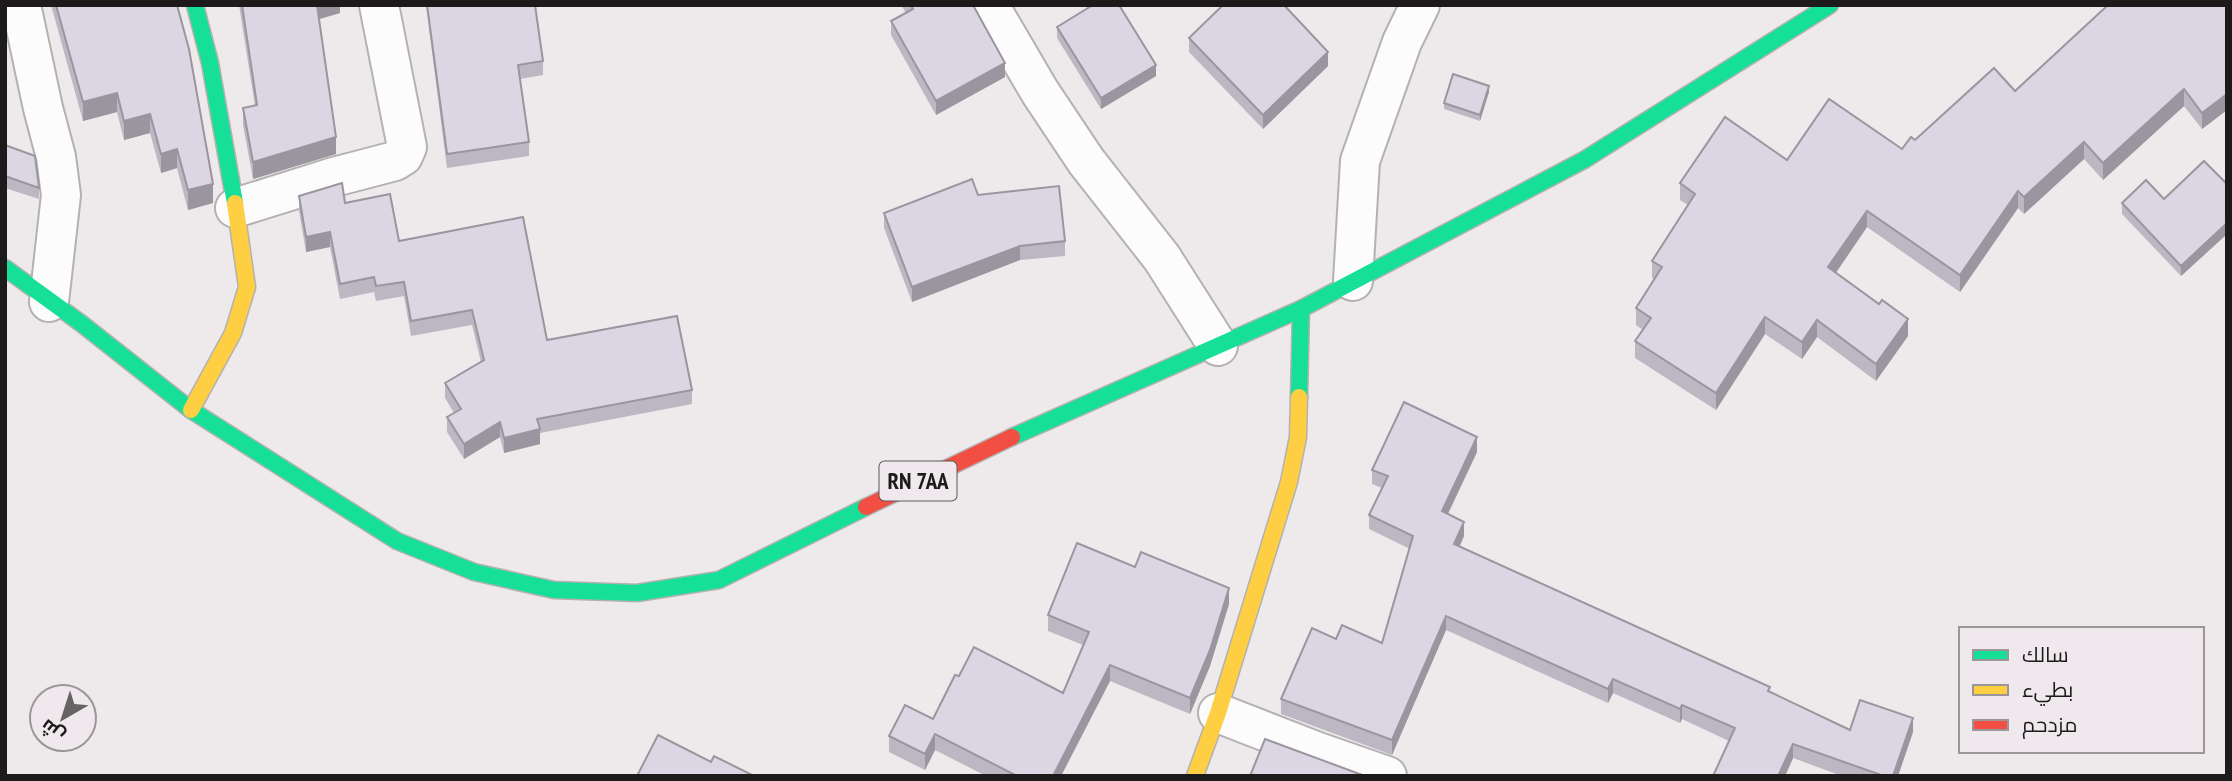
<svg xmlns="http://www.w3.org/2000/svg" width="2232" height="781" viewBox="0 0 2232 781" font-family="'PT Sans Narrow',Cairo,sans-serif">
  <rect width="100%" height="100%" fill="#eeeaec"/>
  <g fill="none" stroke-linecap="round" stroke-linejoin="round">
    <!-- street casing -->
    <g stroke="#b4b1b2" stroke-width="42">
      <g id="street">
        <polyline points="21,5 43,108 56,157 61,195 49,302"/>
        <polyline points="989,5 1040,92 1086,161 1162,258 1218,346"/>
        <polyline points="235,208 334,177 395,161 403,156 407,147 379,5"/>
        <polyline points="1353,281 1360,161 1402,42 1420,5"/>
        <polyline points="1218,713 1318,752 1387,776"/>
      </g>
    </g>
    <!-- fast casing -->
    <g stroke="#b4b1b2" stroke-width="19">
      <g id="fast">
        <polyline points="195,5 210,63 235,203"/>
        <polyline points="5,268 82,324 191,410 397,541 474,572 554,590 637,593 719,580 866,507"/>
        <polyline points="1299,397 1301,309"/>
        <polyline points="1012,437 1301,309 1584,160 1830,5"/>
      </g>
    </g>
    <!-- slow casing -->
    <g stroke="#b4b1b2" stroke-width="19">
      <g id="slow">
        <polyline points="191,410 233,333 247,287 235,203"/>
        <polyline points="1195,776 1218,713 1289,482 1298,437 1299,397"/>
      </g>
    </g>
    <!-- jam casing -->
    <g stroke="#b4b1b2" stroke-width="19">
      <polyline id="jam" points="866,507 1012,437"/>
    </g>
    <!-- street -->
    <use href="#street" stroke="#fcfcfc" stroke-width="38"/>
    <!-- fast -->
    <use href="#fast" stroke="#16e098" stroke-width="16"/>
    <!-- slow -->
    <use href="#slow" stroke="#ffcf43" stroke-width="16"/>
    <!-- jam -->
    <use href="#jam" stroke="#f24e42" stroke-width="16"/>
  </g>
  <!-- wall -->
  <g fill="#bdb7c3">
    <polygon points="51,5 177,5 213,203 188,210 177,168 161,173 150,133 124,140 117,112 83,121"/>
    <polygon points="239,5 340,5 340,13 319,19 336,154 253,179 243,125 243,108 255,106"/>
    <polygon points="426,5 535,5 543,61 543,75 520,79 529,142 529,156 447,168"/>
    <polygon points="901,5 973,5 1005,77 936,115 891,35 891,21 906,13"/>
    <polygon points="2227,5 2227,110 2202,129 2184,106 2103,180 2084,159 2024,214 2018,208 1960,292 1867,227 1836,273 1908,336 1876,381 1817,337 1802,359 1765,334 1716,410 1635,358 1635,341 1643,330 1636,325 1636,308 1655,279 1652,278 1652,261 1688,205 1680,200 1680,183 1787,160 1902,149 1915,140 2015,91"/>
    <polygon points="1057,27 1156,76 1101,109 1057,38"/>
    <polygon points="1189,38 1328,66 1263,129 1189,52"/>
    <polygon points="1489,92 1480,121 1444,109 1444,103"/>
    <polygon points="5,145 39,188 39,199 5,188"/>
    <polygon points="2226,184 2227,234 2181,276 2122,214 2122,203 2164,199"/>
    <polygon points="978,195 1065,241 1065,256 1020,260 912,302 884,228 884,213"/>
    <polygon points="299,196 345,203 399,241 547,340 692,390 692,404 540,433 540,444 504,453 500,437 464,459 447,432 447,417 454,413 445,398 445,383 481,362 472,325 411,336 404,296 376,301 374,292 340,299 330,247 306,252 299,211"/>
    <polygon points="1477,452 1448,514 1464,536 1460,546 1850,730 1913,732 1898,776 1842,776 1793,758 1785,776 1713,776 1729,741 1682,719 1680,723 1613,693 1608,703 1446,630 1392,755 1281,714 1281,699 1336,639 1382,643 1410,549 1369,529 1369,515 1382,488 1372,484 1372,470"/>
    <polygon points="1135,567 1229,604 1210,666 1190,714 1110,681 1061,776 986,776 935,750 925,770 889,752 889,736 933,719 959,676 1063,693 1083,645 1048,631 1048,615"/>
  </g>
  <!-- shaded-wall -->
  <g fill="#9a959f">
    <polygon points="316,5 340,5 340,13 316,20"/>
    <polygon points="1328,52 1328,66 1263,129 1263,115"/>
    <polygon points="1005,63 1005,77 936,115 936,101"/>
    <polygon points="1156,65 1156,76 1101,109 1101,98"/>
    <polygon points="1489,86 1489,92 1480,121 1480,115"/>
    <polygon points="2184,89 2184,106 2103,180 2103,163"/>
    <polygon points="117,93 117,112 83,121 83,102"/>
    <polygon points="2227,94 2227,110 2202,129 2202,113"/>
    <polygon points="150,114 150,133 124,140 124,121"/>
    <polygon points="336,137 336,154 253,179 253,162"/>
    <polygon points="2084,142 2084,159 2024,214 2024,197"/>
    <polygon points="177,149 177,168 161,173 161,154"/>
    <polygon points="213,184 213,203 188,210 188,190"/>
    <polygon points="2018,191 2018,208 1960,292 1960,275"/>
    <polygon points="1867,211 1867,227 1828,284 1828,267"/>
    <polygon points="2227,223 2227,234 2181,276 2181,266"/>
    <polygon points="330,232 330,247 306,252 306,237"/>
    <polygon points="1020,246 1020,260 912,302 912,287"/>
    <polygon points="1765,317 1765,334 1716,410 1716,393"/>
    <polygon points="1908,319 1908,336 1876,381 1876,364"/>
    <polygon points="1817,320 1817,337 1802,359 1802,342"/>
    <polygon points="500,422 500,437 464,459 464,444"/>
    <polygon points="540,429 540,444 504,453 504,438"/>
    <polygon points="1477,437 1477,452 1442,526 1442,511"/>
    <polygon points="1464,522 1464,536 1454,558 1454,544"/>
    <polygon points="1229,588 1229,604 1210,666 1190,714 1190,698"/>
    <polygon points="1446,616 1446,630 1392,755 1392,740"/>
    <polygon points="1110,665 1110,681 1061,776 1053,776"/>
    <polygon points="1613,679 1613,693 1608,703 1608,689"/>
    <polygon points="1682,705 1682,719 1680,723 1680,709"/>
    <polygon points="1913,718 1913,732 1898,776 1893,776"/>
    <polygon points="935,734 935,750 925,770 925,754"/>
    <polygon points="1793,744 1793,758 1785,776 1778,776"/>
  </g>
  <!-- building -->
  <g fill="#dcd5e3" stroke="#9a959f" stroke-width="2">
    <polygon points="56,5 177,5 189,49 213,184 188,190 177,149 161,154 150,114 124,121 117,93 83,102"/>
    <polygon points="242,5 317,5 336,137 253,162 243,108 257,105"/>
    <polygon points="427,5 535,5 543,61 518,65 529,142 447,154"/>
    <polygon points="911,5 973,5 1005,63 936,101 891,21 913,9"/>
    <polygon points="1093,5 1119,5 1156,65 1101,98 1057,27"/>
    <polygon points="1223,5 1284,5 1328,52 1263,115 1189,38"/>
    <polygon points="2108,5 2227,5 2227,94 2202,113 2184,89 2103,163 2084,142 2024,197 2018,191 1960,275 1867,211 1828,267 1879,304 1882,300 1908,319 1876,364 1817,320 1802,342 1765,317 1716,393 1635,341 1651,318 1636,308 1662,267 1652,261 1695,194 1680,183 1725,117 1787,160 1829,99 1902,149 1911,137 1915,140 1994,68 2015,91"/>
    <polygon points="1453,74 1489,86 1480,115 1444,103"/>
    <polygon points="5,145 35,156 39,188 5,176"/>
    <polygon points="2204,161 2227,184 2227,223 2181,266 2122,203 2146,180 2164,199"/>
    <polygon points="972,179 978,195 1059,186 1065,241 1020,246 912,287 884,213"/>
    <polygon points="342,183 345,203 390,194 399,241 523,217 547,340 677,316 692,390 537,419 540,429 504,438 500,422 464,444 447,417 461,409 445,383 484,360 472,310 411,321 404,282 376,286 374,277 340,284 330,232 306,237 299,196"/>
    <polygon points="1404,402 1477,437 1442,511 1464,522 1454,544 1770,687 1768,691 1850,730 1860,700 1913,718 1893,776 1884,776 1793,744 1778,776 1713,776 1735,728 1682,705 1680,709 1613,679 1608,689 1446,616 1392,740 1281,699 1312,628 1336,639 1342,625 1382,643 1413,536 1369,515 1388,476 1372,470"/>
    <polygon points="1077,543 1135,567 1141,552 1229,588 1210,650 1190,698 1110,665 1053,776 1017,776 935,734 925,754 889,736 905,705 933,719 955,675 959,676 974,647 1063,693 1089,632 1048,615"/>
    <polygon points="658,735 711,762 714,756 754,776 637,776"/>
    <polygon points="1265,739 1365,776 1250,776"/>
  </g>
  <g text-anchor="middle" stroke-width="6" stroke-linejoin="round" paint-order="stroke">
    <!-- shield labels -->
    <rect fill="#efe9ed" stroke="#5b585a" stroke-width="2" x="879.5" y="461.5" width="77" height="39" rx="5"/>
    <g font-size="23" font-weight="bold" fill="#1c1a1b">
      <text x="918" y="489">RN 7AA</text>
    </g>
  </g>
  <!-- border -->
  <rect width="2232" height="781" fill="none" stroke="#1c1a1b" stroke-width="14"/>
  <!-- legend -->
  <rect x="1959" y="627" width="245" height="126" fill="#efe9ed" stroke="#9b9699" stroke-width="2"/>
  <rect x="1973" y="650" width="35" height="10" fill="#16e098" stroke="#9b9699" stroke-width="2"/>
  <text x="2022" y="662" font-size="21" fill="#1c1a1b">سالك</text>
  <rect x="1973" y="685" width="35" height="10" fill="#ffcf43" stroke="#9b9699" stroke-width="2"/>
  <text x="2022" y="697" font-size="21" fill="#1c1a1b">بطيء</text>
  <rect x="1973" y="720" width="35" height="10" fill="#f24e42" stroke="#9b9699" stroke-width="2"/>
  <text x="2022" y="732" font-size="21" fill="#1c1a1b">مزدحم</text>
  <!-- north arrow -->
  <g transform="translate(63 718) rotate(219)"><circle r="33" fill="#efe9ed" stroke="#9b9699" stroke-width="2"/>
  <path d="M0-5L12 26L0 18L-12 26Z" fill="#666364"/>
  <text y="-10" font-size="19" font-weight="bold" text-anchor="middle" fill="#1c1a1b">ش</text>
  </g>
</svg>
